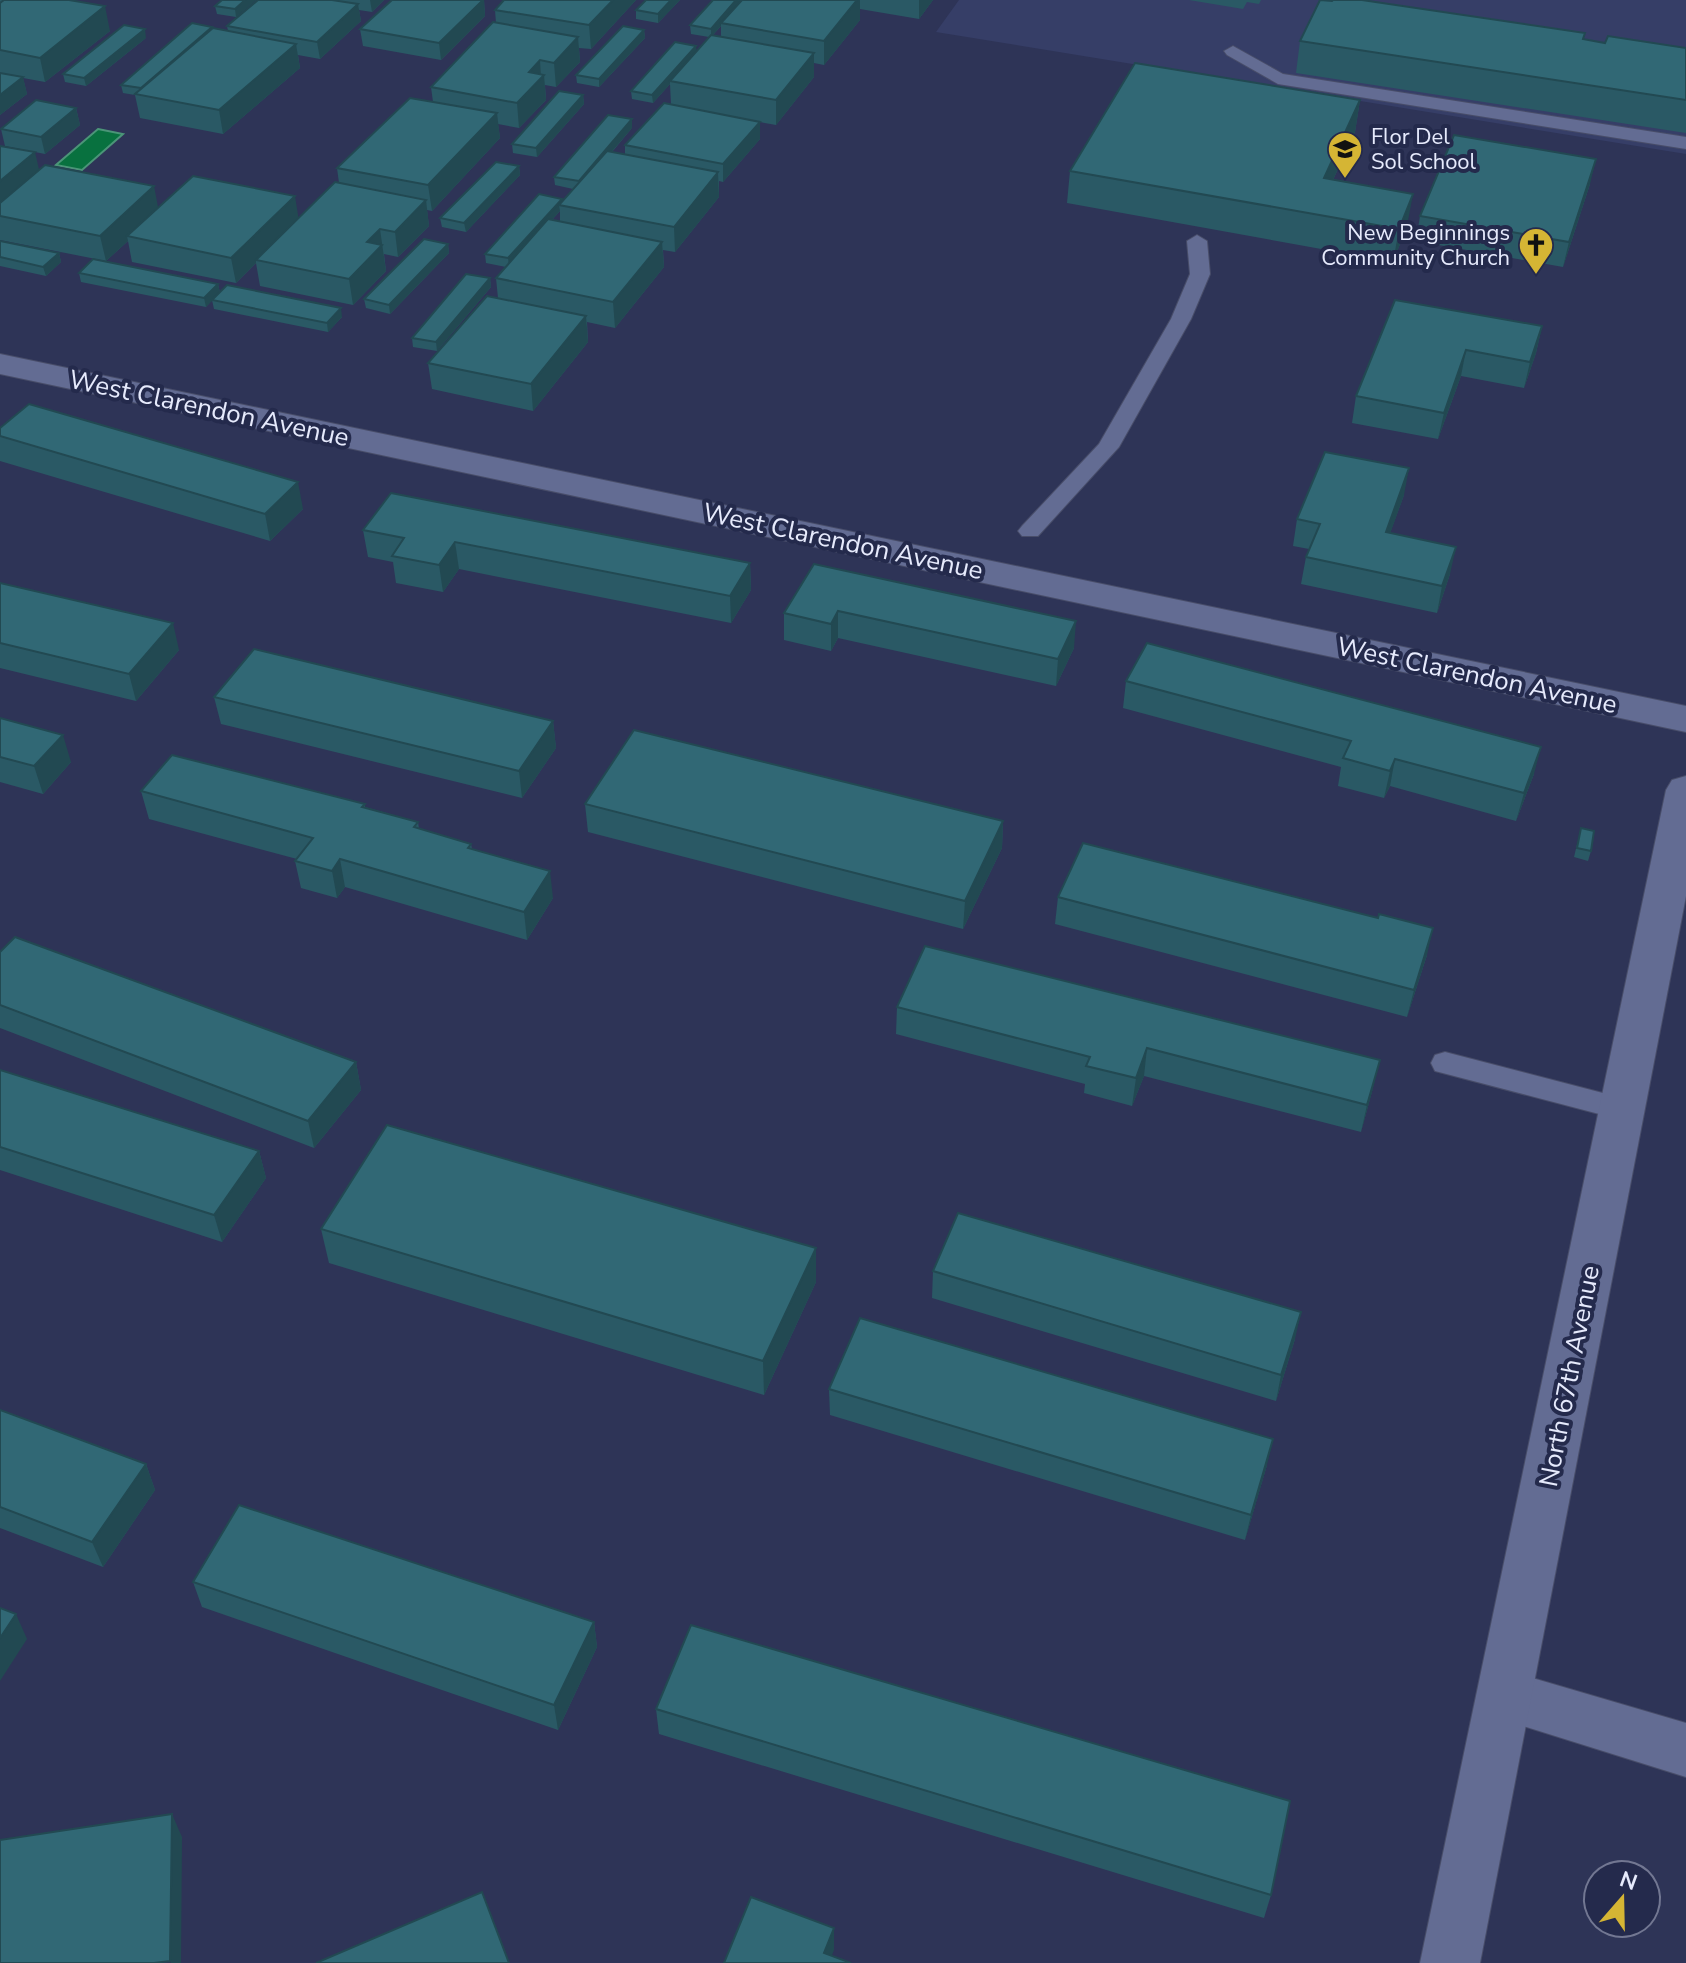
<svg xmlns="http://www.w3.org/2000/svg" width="1686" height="1963" viewBox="0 0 1686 1963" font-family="'Nunito Sans',sans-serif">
  <rect width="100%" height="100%" fill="#2e3457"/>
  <!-- built -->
  <polygon fill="#363e67" points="959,0 1686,0 1686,154 936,32"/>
  <!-- water -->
  <polygon fill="#08713f" stroke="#4b9578" stroke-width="2" points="98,129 123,134 82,170 56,165"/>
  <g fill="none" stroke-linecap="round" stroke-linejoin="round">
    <!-- lane casing -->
    <g stroke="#484d69" stroke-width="2">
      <g id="lane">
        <polygon points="1233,46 1283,74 1686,137 1686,149 1278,84 1227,55 1224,51"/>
        <polygon points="1197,235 1207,241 1210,274 1191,319 1119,447 1038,536 1022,536 1018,531 1022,526 1099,444 1171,319 1190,274 1187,241"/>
        <polygon points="1445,1052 1622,1098 1632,1101 1637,1109 1632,1117 1622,1120 1435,1071 1431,1063 1435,1055"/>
      </g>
    </g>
    <!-- street casing -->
    <g stroke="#484d69" stroke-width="2">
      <g id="street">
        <polygon points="0,354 1686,706 1686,732 0,374"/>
        <polygon points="1505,1670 1686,1723 1686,1777 1485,1714 1477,1696 1485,1678"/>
      </g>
    </g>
    <!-- secondary casing -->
    <g stroke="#484d69" stroke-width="2">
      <polygon id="secondary" points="1686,776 1686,896 1480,1963 1420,1963 1666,790 1672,780"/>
    </g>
    <!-- lane -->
    <use href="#lane" fill="#636c93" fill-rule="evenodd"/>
    <!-- street -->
    <use href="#street" fill="#636c93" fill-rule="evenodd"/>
    <!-- secondary -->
    <use href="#secondary" fill="#636c93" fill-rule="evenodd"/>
  </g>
  <!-- wall -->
  <g fill="#2a5965" fill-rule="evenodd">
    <polygon points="0,0 69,0 110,31 45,82 23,78 27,94 0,115"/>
    <polygon points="222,0 256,0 236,17 217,14 215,6"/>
    <polygon points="258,0 384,0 372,12 359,10 361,21 320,59 298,55 300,68 223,134 140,118 135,95 123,93 121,85 212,28 228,31 227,26"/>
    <polygon points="484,0 485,16 441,60 363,46 360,29"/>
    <polygon points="636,0 591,49 579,48 580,62 556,87 545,85 546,100 519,128 498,124 500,138 432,211 427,210 429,226 398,257 384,254 386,271 353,305 260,286 256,263 236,283 132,262 128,241 106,261 0,240 0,146 39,170 158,207 299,218 339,183 337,168 433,102 431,87 496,23 495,10"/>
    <polygon points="680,0 658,23 636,19 636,10"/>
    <path d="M713,0H933L919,19L860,9V20L824,65L814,63V77L776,125L760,122V139L723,182L719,181V197L675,252L663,250L664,267L615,328L587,322L588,342L533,411L432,389L428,363L498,298L496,278L506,267L486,263L485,254L562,199V201L573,189L555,185L554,177L632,128L612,152L625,154V145L671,104L670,84L653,103L632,99L631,91L697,51L709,37L691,34L690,25ZM721,26V37L713,35ZM560,211V222L552,220Z"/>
    <polygon points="1189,0 1261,0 1259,4 1247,2 1243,9"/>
    <polygon points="644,30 645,38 599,87 577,83 576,75"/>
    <polygon points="1585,33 1583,40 1605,43 1686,48 1686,133 1296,73 1300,41"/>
    <polygon points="146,38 86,86 65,82 63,74"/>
    <polygon points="583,95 584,104 537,157 513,153 512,144"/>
    <polygon points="1360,100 1355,132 1333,180 1407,226 1393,262 1067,203 1070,171"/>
    <polygon points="76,108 80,125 45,154 5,146 1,129"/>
    <polygon points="519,166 520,175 466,232 442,227 440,218"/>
    <polygon points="1590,184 1563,267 1416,241 1420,216"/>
    <polygon points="0,241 59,253 61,262 46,276 0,266"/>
    <polygon points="448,244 449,253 390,314 366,308 364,299"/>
    <polygon points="79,273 218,284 220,293 342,317 328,332 214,309 212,300 206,307 81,282"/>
    <polygon points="490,278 491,287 437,351 413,347 412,338"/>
    <polygon points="1395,300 1542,326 1536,353 1524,388 1461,376 1438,439 1352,423 1356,396"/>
    <polygon points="0,428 303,509 270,541 0,461"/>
    <polygon points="1404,495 1390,533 1450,574 1437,613 1301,584 1306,557 1309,549 1293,546 1297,519"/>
    <polygon points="363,530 750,563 751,590 731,623 459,569 443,592 396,583 393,562 368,557"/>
    <polygon points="814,564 1074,648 1056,686 838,638 831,651 784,640 784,613"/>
    <polygon points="0,583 179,650 136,701 0,668"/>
    <polygon points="1126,681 1534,774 1516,821 1390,786 1384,798 1338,786 1341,767 1123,708"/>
    <polygon points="214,697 553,721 556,748 522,798 221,724"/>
    <polygon points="0,718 71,762 43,794 0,782"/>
    <polygon points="141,791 365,804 365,807 418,822 419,829 471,844 472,849 553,898 527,940 345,887 337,898 301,888 295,861 297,859 149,819"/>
    <polygon points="585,804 1003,821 1002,848 963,929 588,832"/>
    <polygon points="1581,828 1591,851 1588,861 1574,857"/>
    <polygon points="1058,897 1427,955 1407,1017 1055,924"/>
    <polygon points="925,946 1373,1088 1361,1132 1144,1076 1132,1106 1084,1093 1085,1084 896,1034 897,1007"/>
    <polygon points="0,952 356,1062 361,1090 314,1148 0,1028"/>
    <polygon points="0,1070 259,1151 266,1178 222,1242 0,1170"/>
    <polygon points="321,1229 816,1248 816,1282 764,1395 329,1263"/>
    <polygon points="933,1271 1295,1339 1276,1401 932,1298"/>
    <polygon points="829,1389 1267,1465 1245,1540 830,1415"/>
    <polygon points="0,1410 146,1464 155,1490 103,1567 0,1528"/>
    <polygon points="193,1582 594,1622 597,1647 558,1730 202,1607"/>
    <polygon points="656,1709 1271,1895 1264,1918 659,1734"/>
  </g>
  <!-- shaded-wall -->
  <g fill="#224952">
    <polygon points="245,0 256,0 236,17 235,9"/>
    <polygon points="370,0 384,0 372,12"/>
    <polygon points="484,0 485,16 441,60 439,43"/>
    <polygon points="613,0 636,0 591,49 589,25"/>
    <polygon points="671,0 680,0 658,23 658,14"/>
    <polygon points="736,0 744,0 721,23 721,26 711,37 711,29"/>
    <polygon points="857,0 860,0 860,20 824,65 824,41"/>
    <polygon points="919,0 933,0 919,19"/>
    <polygon points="358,4 361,21 320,59 317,42"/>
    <polygon points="105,6 110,31 45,82 40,58"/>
    <polygon points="145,29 146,38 86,86 84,78"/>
    <polygon points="644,30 645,38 599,87 599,79"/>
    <polygon points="578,37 580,62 556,87 554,63"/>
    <polygon points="296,44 300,68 223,134 219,110"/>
    <polygon points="696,46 697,54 670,81 670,84 653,103 652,95"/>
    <polygon points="814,53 814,77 776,125 776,100"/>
    <polygon points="540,60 541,77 544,75 546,100 519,128 517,103 529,72"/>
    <polygon points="23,77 27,94 0,115 0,95"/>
    <polygon points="583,95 584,104 537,157 536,148"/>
    <polygon points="1360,100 1355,132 1319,210 1324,178"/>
    <polygon points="76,108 80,125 45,154 41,137"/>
    <polygon points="497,113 500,138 432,211 428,185"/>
    <polygon points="632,119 632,128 579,190 579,181"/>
    <polygon points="760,122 760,139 723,182 723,164"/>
    <polygon points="35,152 41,178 0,212 0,181"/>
    <polygon points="1596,159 1590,184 1563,267 1569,242"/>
    <polygon points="519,166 520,175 466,232 464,223"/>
    <polygon points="718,172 719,197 675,252 674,227"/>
    <polygon points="154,186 159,212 127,236 128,241 106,261 100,236"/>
    <polygon points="1413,194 1407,226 1393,262 1399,229"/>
    <polygon points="295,196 299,221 256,260 256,263 236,283 231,258"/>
    <polygon points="562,199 562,205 559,205 560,211 509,267 508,258"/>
    <polygon points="426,200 429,226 398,257 395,232"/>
    <polygon points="380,229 386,271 353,305 349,279 367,242"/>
    <polygon points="662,242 664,267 615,328 613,302"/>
    <polygon points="448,244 449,253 390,314 389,305"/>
    <polygon points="59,253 61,262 46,276 43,267"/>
    <polygon points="490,278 491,287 437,351 436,342"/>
    <polygon points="218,284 220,293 206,307 204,298"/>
    <polygon points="341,308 342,317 328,332 327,323"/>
    <polygon points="586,316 588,342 533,411 531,384"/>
    <polygon points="1542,326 1536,353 1524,388 1530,362"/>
    <polygon points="1466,350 1461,376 1438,439 1444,413"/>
    <polygon points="1409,468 1404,495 1381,559 1386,532"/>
    <polygon points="298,482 303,509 270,541 265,514"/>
    <polygon points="455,542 459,569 443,592 439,565"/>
    <polygon points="1456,547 1450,574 1437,613 1442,586"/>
    <polygon points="750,563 751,590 731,623 730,596"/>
    <polygon points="838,611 838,638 831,651 831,624"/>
    <polygon points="1076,621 1074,648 1056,686 1058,659"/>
    <polygon points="173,623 179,650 136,701 129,674"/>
    <polygon points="553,721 556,748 522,798 519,771"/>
    <polygon points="63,735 71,762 43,794 34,766"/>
    <polygon points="1541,747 1534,774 1516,821 1524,793"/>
    <polygon points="1395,759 1390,786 1384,798 1390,771"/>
    <polygon points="1003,821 1002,848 963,929 965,901"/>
    <polygon points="340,859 345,887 337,898 332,871"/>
    <polygon points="550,871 553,898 527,940 524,912"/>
    <polygon points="1433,928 1427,955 1407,1017 1414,990"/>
    <polygon points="1147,1048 1144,1076 1132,1106 1136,1078"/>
    <polygon points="1380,1060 1373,1088 1361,1132 1367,1105"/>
    <polygon points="356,1062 361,1090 314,1148 308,1121"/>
    <polygon points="259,1151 266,1178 222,1242 214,1215"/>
    <polygon points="816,1248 816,1282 764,1395 763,1361"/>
    <polygon points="1301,1312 1295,1339 1276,1401 1281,1375"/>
    <polygon points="1273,1439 1267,1465 1245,1540 1251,1515"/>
    <polygon points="146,1464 155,1490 103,1567 92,1542"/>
    <polygon points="16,1614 27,1639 0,1681 0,1638"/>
    <polygon points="594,1622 597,1647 558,1730 554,1705"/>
    <polygon points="172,1814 182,1837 181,1963 171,1963 170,1961"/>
    <polygon points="834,1928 834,1950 829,1963 824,1953"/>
  </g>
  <!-- building -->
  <g fill="#316875" stroke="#224952" stroke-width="2">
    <polygon points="4,0 69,0 105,6 40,58 0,50 0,3"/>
    <polygon points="222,0 245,0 235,9 215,6"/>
    <polygon points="258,0 332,0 358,4 317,42 227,26"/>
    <polygon points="392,0 483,0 439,43 360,29"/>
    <polygon points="504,0 613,0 589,25 495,10"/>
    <polygon points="646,0 671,0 658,14 636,10"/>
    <polygon points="713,0 736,0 711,29 690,25"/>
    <polygon points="742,0 857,0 824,41 721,23"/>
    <polygon points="1320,0 1332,1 1333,0 1362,0 1585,33 1583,39 1605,43 1608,36 1686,48 1686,100 1300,41"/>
    <polygon points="493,22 578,37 554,63 540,60 529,72 544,75 517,103 431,87"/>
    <polygon points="192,23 212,27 141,88 121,85"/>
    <polygon points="124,25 145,29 84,78 63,74"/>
    <polygon points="623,26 644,30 599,79 576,75"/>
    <polygon points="213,28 296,44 219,110 135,94"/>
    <polygon points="711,35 814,53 776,100 670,81"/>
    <polygon points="675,42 696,46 652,95 631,91"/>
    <polygon points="1135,63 1360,100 1324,178 1413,194 1399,229 1070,171"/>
    <polygon points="0,73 23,77 0,95"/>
    <polygon points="559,91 583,95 536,148 512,144"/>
    <polygon points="410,98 497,113 428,185 337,168"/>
    <polygon points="36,100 76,108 41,137 1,129"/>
    <polygon points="664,103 760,122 723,164 625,145"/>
    <polygon points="608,115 632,119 579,181 554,177"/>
    <polygon points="1454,135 1596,159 1569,242 1420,216"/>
    <polygon points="0,146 35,152 0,181"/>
    <polygon points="607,151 718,172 674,227 559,205"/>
    <polygon points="496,162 519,166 464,223 440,218"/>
    <polygon points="45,165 154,186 100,236 0,216 0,203"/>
    <polygon points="193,176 295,196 231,258 127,236"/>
    <polygon points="335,182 426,200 395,232 380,229 367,242 382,245 349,279 256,260"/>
    <polygon points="539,194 562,199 508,258 485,254"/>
    <polygon points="548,219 662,242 613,302 496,278"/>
    <polygon points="424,239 448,244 389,305 364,299"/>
    <polygon points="0,241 59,253 43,267 0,257"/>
    <polygon points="93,259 218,284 204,298 79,273"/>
    <polygon points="466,274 490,278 436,342 412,338"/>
    <polygon points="227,285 341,308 327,323 212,300"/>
    <polygon points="487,296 586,316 531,384 428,363"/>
    <polygon points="1395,300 1542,326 1530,362 1466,350 1444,413 1356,396"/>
    <polygon points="29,404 298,482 265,514 0,436 0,428"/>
    <polygon points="1325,452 1409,468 1386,532 1456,547 1442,586 1306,557 1320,524 1297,519"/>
    <polygon points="391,493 750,563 730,596 455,542 439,565 392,556 404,538 363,530"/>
    <polygon points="814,564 1076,621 1058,659 838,611 831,624 784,613"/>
    <polygon points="0,583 173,623 129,674 0,643"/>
    <polygon points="1147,643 1541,747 1524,793 1395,759 1390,771 1343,758 1351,741 1126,681"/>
    <polygon points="254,649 553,721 519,771 214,697"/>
    <polygon points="0,718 63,735 34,766 0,757"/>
    <polygon points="634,730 1003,821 965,901 585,804"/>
    <polygon points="172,755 365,804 362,807 418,822 414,827 471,844 468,848 550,871 524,912 340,859 332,871 295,861 313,838 141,791"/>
    <polygon points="1581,828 1594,831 1591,851 1577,848"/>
    <polygon points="1083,843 1378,918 1379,914 1433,928 1414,990 1058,897"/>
    <polygon points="15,937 356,1062 308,1121 0,1005 0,952"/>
    <polygon points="925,946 1380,1060 1367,1105 1147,1048 1136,1078 1086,1066 1090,1057 897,1007"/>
    <polygon points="0,1070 259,1151 214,1215 0,1147"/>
    <polygon points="387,1125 816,1248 763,1361 321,1229"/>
    <polygon points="958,1213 1301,1312 1281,1375 933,1271"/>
    <polygon points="860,1318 1273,1439 1251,1515 829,1389"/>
    <polygon points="0,1410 146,1464 92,1542 0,1507"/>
    <polygon points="239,1505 594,1622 554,1705 193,1582"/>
    <polygon points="0,1608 16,1614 0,1638"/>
    <polygon points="691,1625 1290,1801 1271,1895 656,1709"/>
    <polygon points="172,1814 170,1961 154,1963 0,1963 0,1840"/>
    <polygon points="482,1892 509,1963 316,1963"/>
    <polygon points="751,1897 834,1928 824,1953 851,1963 724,1963"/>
  </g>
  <!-- icons -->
  <defs>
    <g id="school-pin" transform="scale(1.8)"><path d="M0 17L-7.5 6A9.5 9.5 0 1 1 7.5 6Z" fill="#d5b534" stroke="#242a4c"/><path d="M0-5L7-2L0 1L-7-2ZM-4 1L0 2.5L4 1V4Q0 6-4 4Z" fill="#111"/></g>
    <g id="church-pin" transform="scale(1.8)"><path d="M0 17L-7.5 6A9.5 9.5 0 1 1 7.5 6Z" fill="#d5b534" stroke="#242a4c"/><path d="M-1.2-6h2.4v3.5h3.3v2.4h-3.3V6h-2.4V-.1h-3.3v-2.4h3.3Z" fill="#111"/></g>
  </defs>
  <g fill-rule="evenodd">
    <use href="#school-pin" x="1345" y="149"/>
    <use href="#church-pin" x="1536" y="245"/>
  </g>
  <g text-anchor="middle" stroke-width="8" stroke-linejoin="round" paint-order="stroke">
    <!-- far-poi labels -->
    <g font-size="22" fill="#e6eafc" stroke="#242a4c" text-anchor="start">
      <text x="1371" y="144">Flor Del<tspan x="1371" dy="25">Sol School</tspan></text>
      <text x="1510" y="240" text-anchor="end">New Beginnings<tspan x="1510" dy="25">Community Church</tspan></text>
    </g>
    <!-- street labels -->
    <g font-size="26" fill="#e6eafc" stroke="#242a4c">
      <text transform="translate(209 408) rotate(12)" y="9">West Clarendon Avenue</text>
      <text transform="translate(843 541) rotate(12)" y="9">West Clarendon Avenue</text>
      <text transform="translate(1477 675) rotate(12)" y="9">West Clarendon Avenue</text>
      <text transform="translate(1569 1376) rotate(-79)" y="9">North 67th Avenue</text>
    </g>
  </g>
  <!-- north arrow -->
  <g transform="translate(1622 1899) rotate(20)"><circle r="38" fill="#242a4c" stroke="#727792" stroke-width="2"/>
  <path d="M0-6L14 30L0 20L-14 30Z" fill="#d5b534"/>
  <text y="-12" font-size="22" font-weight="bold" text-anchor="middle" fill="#e6eafc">N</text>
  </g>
</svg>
